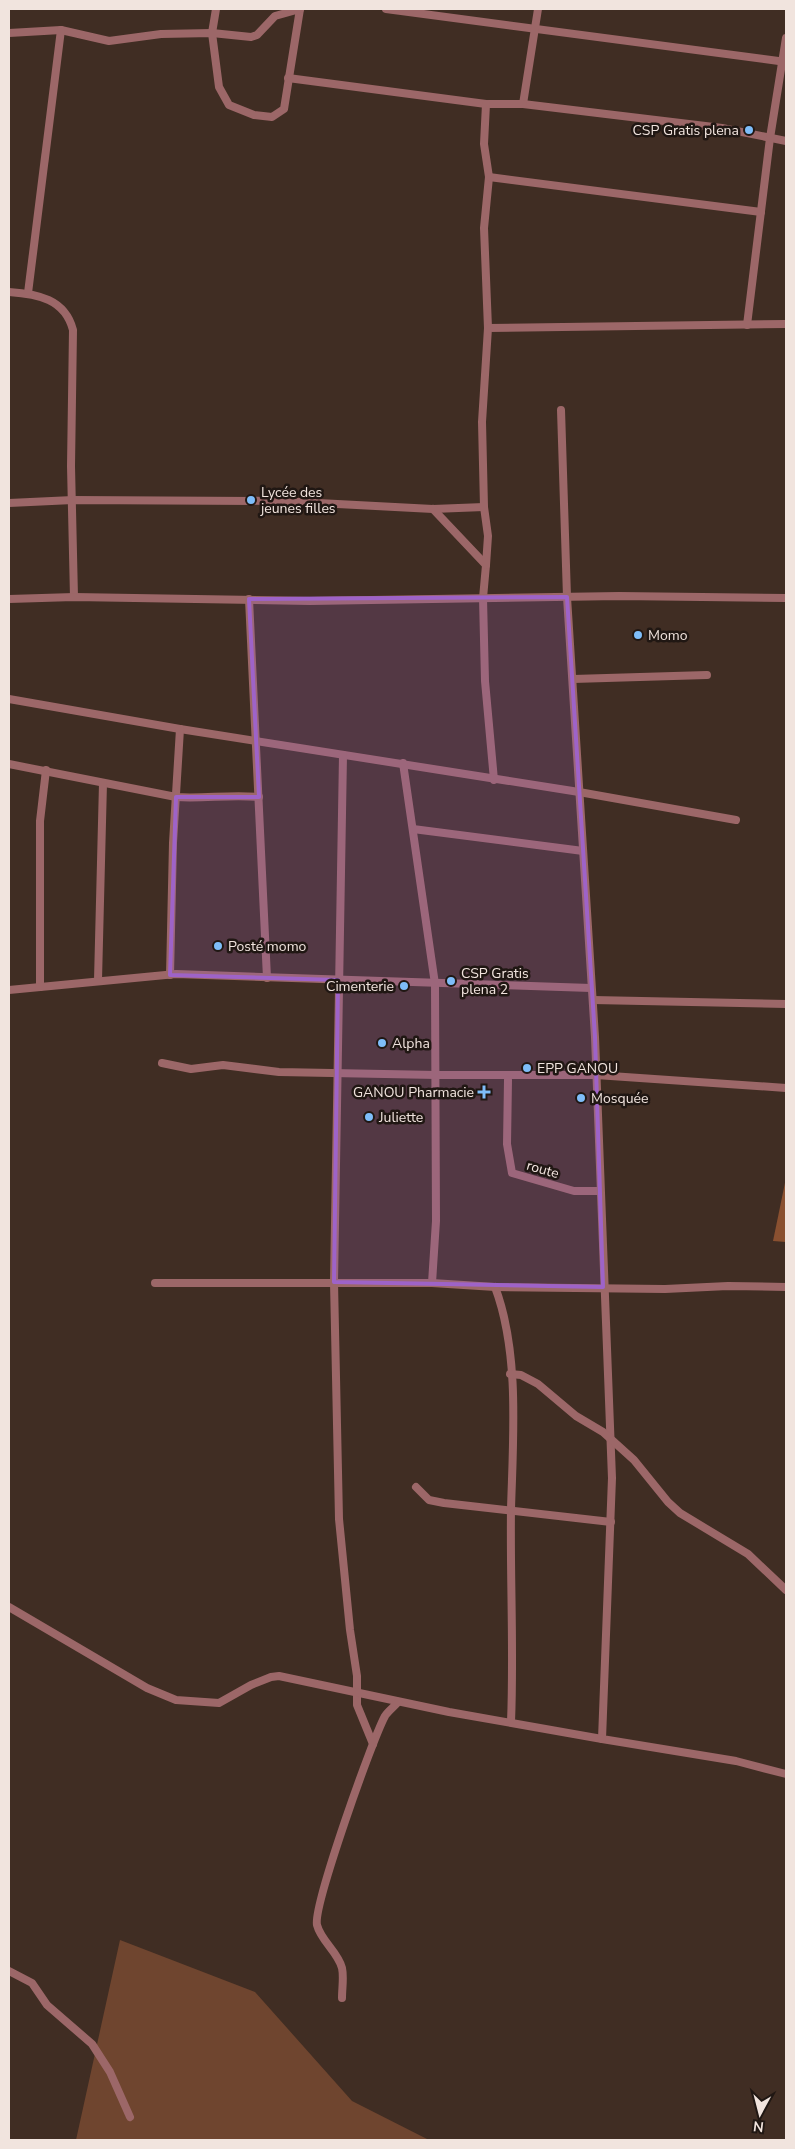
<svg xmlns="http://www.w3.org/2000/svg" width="795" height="2149" viewBox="0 0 795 2149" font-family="'Nunito Sans',sans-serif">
  <rect width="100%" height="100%" fill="#402d23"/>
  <!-- green -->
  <polygon fill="#6f452f" points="120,1940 255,1992 352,2101 429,2140 76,2140"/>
  <!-- forest -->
  <polygon fill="#8a5030" points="786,1178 786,1242 773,1241"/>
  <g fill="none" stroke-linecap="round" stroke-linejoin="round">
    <!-- street -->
    <g stroke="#9c6768" stroke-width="8">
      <polyline points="216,9 212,33 219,87 229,105 254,115 272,117 284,109 300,9"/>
      <polyline points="386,9 786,62"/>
      <polyline points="538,9 523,104 722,128 786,141"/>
      <polyline points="9,33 61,30 109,41 161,34 212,33 251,37 257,35 275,16 300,9"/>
      <polyline points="288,78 486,104 523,104"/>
      <polyline points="486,104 484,144 489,177 484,228 488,328"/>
      <polyline points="489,177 761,212"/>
      <path d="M9,292C38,294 65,299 73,330L71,466L74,597"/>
      <polyline points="28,293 61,30"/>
      <polyline points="747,325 770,138 786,38"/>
      <polyline points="561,410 567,597 595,1037 612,1478 602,1739 736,1761 786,1774"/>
      <polyline points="9,503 73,500 280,501 433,509 484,507"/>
      <polyline points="433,509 486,565 483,598 485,681 494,780"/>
      <polyline points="486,565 488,536 484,507 482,422 488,328 786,324"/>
      <polyline points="9,599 74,597 310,601 619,596 786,598"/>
      <polyline points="249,599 267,978"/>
      <polyline points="573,679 707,675"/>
      <polyline points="9,699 180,729 579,792 736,820"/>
      <polyline points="343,755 334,1282 339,1519 350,1630 357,1676 357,1705 373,1744"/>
      <polyline points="403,763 435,984 436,1221 432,1283"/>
      <path d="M9,764L176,797C204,799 231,794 259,797"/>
      <polyline points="413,829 583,851"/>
      <polyline points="170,975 173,843 180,729"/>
      <polyline points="98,980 103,783"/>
      <polyline points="40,987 40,821 46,770"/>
      <polyline points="9,990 176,974 591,988"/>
      <polyline points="593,1000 786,1004"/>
      <polyline points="162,1063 191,1069 223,1065 279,1072 437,1075 596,1075 786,1088"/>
      <polyline points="508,1080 507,1144 512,1173 574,1191 600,1191"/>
      <polyline points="155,1283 432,1283 495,1287 665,1289 728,1286 786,1287"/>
      <path d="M495,1287C520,1353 513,1439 511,1509C510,1580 514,1651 511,1722"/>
      <polyline points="510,1374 521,1375 538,1384 576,1416 603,1432 634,1460 668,1502 680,1513 748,1554 786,1590"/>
      <polyline points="416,1487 429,1500 444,1503 611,1522"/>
      <polyline points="9,1607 147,1688 176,1700 219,1703 251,1685 271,1677 279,1676 449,1712 602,1739"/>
      <polyline points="9,1971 32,1983 47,2005 92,2044 110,2072 130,2117"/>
      <path d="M342,1998C342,1988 344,1977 342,1968C338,1952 321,1941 317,1925C313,1906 372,1740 385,1716C388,1711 394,1707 398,1702"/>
    </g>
  </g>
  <!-- marked area -->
  <path fill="#9e63c8" fill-opacity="0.2" stroke="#9e63c8" stroke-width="4" stroke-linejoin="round" d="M567,597L595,1037L603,1287L334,1282L338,980L170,975L176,797H259L249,599Z"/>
  <!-- markers -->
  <g fill="#7ebdf9" stroke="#201713" stroke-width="2">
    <circle cx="749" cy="130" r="5"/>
    <circle cx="251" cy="500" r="5"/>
    <circle cx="638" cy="635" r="5"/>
    <circle cx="218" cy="946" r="5"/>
    <circle cx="451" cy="981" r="5"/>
    <circle cx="404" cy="986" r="5"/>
    <circle cx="382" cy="1043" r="5"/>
    <circle cx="527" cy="1068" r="5"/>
    <path d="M481.5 1084.5h5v5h5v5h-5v5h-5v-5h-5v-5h5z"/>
    <circle cx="581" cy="1098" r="5"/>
    <circle cx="369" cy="1117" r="5"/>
  </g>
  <g text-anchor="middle" stroke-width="5" stroke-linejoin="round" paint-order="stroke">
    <!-- poi labels -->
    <g font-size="14" fill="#f1e4de" stroke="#201713" text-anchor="start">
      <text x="739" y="135" text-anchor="end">CSP Gratis plena</text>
      <text x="261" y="497">Lycée des<tspan x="261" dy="16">jeunes filles</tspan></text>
      <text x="648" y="640">Momo</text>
      <text x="228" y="951">Posté momo</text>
      <text x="461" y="978">CSP Gratis<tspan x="461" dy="16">plena 2</tspan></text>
      <text x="394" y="991" text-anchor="end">Cimenterie</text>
      <text x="392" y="1048">Alpha</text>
      <text x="537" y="1073">EPP GANOU</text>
      <text x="474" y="1097" text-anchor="end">GANOU Pharmacie</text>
      <text x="591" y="1103">Mosquée</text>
      <text x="379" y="1122">Juliette</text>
    </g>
    <!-- street labels -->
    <g font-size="14" fill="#f1e4de" stroke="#201713">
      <text transform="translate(543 1169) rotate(16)" y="5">route</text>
    </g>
  </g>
  <!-- border -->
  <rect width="795" height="2149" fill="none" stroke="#f1e4de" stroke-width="20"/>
  <!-- north arrow -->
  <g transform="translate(760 2114) rotate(187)" stroke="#201713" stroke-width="4" paint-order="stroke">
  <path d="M0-4L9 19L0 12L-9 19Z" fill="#f1e4de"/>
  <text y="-8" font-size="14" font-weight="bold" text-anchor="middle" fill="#f1e4de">N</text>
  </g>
</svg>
